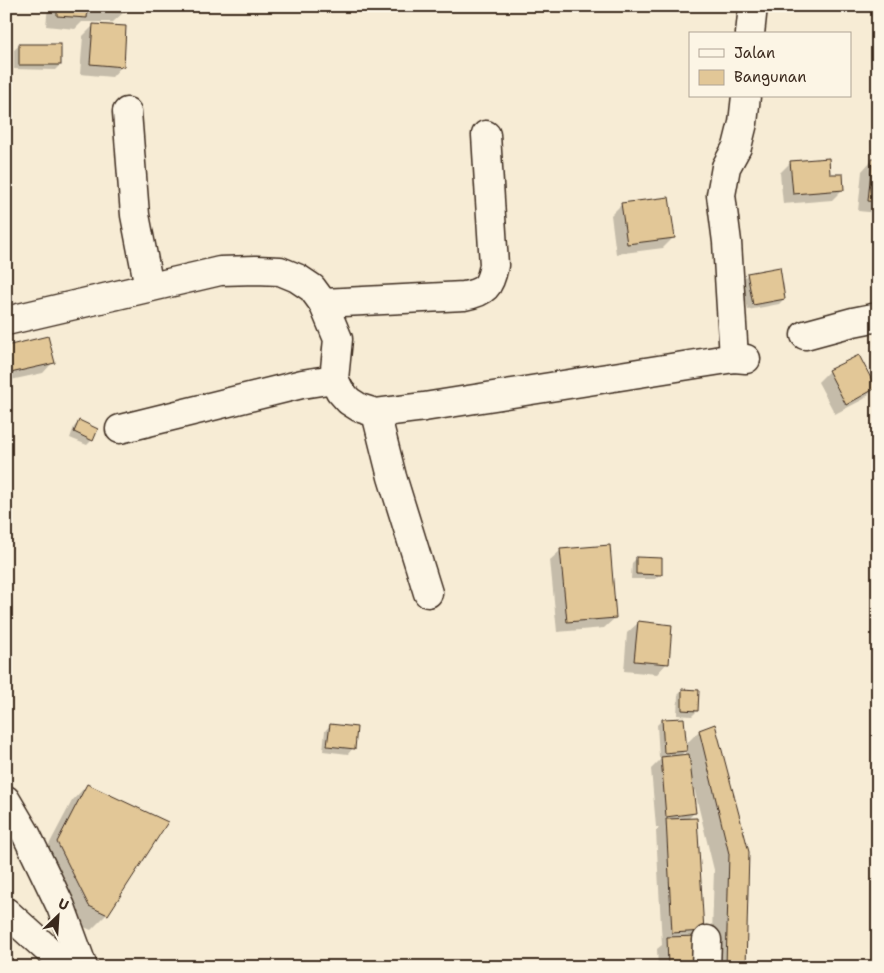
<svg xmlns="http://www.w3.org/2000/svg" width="884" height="973" viewBox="0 0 884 973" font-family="'Shantell Sans',sans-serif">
  <rect width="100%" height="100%" fill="#f7ecd5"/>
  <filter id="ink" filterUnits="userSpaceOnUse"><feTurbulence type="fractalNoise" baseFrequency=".02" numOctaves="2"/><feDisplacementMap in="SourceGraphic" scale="10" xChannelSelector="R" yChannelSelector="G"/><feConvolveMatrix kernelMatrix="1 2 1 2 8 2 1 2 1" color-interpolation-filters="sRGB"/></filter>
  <g filter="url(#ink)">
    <!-- shadow -->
    <g fill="#0003" fill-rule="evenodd">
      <polygon points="48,6 124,6 124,12 113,22 82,22 75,29 46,26"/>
      <polygon points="94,25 122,66 112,77 80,74 83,36"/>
      <polygon points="20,45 60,65 55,70 14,69 14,50"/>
      <polygon points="872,160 878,161 878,213 858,211 862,171"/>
      <polygon points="791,162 829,176 843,189 832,200 783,204 780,173"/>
      <polygon points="622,204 673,238 663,248 616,254 611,215"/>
      <polygon points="748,274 784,299 779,304 748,310 742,280"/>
      <polygon points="6,347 53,362 43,373 6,381"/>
      <polygon points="858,356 875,388 864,399 835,414 818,382 829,371"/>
      <polygon points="79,422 92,440 87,445 70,438 74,427"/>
      <polygon points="561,550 615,618 604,628 557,632 550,560"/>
      <polygon points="637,558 660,574 655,579 631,579 632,563"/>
      <polygon points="638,623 667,663 657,674 624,671 627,633"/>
      <polygon points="683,690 697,691 697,711 692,716 677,715 678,695"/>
      <path d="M662,720L685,745L699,731L714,726L745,967H711L714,870L693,784L691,785L694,813L687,820H696L698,967H658L657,949L662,945L656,831L660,827H656L651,769L663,757H659L657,725ZM685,751L686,755L680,756Z"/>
      <polygon points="330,725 353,748 348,754 323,751 325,731"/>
      <polygon points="87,785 166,823 107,914 91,930 73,922 42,858 72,801"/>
    </g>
    <!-- building -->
    <g fill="#e2c797" stroke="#3b2a1e">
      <polygon points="57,6 88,6 87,18 57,16"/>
      <polygon points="94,6 125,6 125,12 94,11"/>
      <polygon points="93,24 126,26 124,67 90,64"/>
      <rect x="19" y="44" width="42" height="21"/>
      <polygon points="829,158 830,174 843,174 844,190 793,194 790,161"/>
      <polygon points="872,159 878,159 878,202 868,201"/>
      <polygon points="669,197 675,238 627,244 621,203"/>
      <polygon points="780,267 785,299 753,305 747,273"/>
      <polygon points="48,336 55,363 6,374 6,346"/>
      <polygon points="859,355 876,388 846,405 828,370"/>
      <polygon points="79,420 98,429 93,441 74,432"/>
      <polygon points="610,545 616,618 567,622 560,549"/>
      <polygon points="636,557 662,558 662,575 636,574"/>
      <polygon points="638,621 672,625 669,664 634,661"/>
      <polygon points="682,689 699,690 698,711 682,710"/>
      <polygon points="684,718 687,751 664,753 662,719"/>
      <polygon points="330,724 357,727 355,749 327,746"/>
      <polygon points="715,724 749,852 746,967 726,967 729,854 699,730"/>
      <polygon points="689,754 696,813 666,817 661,757"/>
      <polygon points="87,784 168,822 108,915 89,906 57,842"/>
      <polygon points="697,818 704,931 672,933 666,819"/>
      <polygon points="698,936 699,967 668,967 667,937"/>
    </g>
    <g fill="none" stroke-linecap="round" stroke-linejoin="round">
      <!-- street casing -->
      <g stroke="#3b2a1e" stroke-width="31">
        <g id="street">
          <polyline points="750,34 753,6"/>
          <polyline points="127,112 135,215 149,287"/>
          <path d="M323,303L464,296C485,292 490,287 494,265L486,135"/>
          <polyline points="6,321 220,271 256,270 280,271 297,278 312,288 323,303 338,339 334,379 302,384 120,429"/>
          <polyline points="805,335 853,322 878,317"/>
          <polyline points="734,358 727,242 721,195 726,167 737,147 743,123 746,96"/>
          <polyline points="334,379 340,391 349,401 360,408 376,413 424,407 734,358 746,359"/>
          <polyline points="376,413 392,477 428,593"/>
          <polyline points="6,800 26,834 61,907 83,967"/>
          <polyline points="6,912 67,967"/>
          <polyline points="706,967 707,940"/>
        </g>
      </g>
      <!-- street -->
      <use href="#street" stroke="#fcf5e5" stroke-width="28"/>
    </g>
  </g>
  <!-- margin -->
  <rect width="884" height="973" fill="none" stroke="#fcf5e5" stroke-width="25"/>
  <rect x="12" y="12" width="859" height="948" fill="none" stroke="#3b2a1e" stroke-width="2" filter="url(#ink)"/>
  <!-- legend -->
  <rect x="689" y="32" width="162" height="65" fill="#fcf5e5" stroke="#afa495"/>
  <rect x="699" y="49" width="25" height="8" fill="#fcf5e5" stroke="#afa495"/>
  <text x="734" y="58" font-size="15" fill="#3b2a1e">Jalan</text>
  <rect x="699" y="70" width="25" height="15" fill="#e2c797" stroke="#afa495"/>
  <text x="734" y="82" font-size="15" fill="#3b2a1e">Bangunan</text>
  <!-- north arrow -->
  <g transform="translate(58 916) rotate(25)" stroke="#fcf5e5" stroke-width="4" paint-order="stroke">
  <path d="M0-4L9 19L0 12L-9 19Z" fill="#3b2a1e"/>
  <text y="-8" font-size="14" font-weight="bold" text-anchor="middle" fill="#3b2a1e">U</text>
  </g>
</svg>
